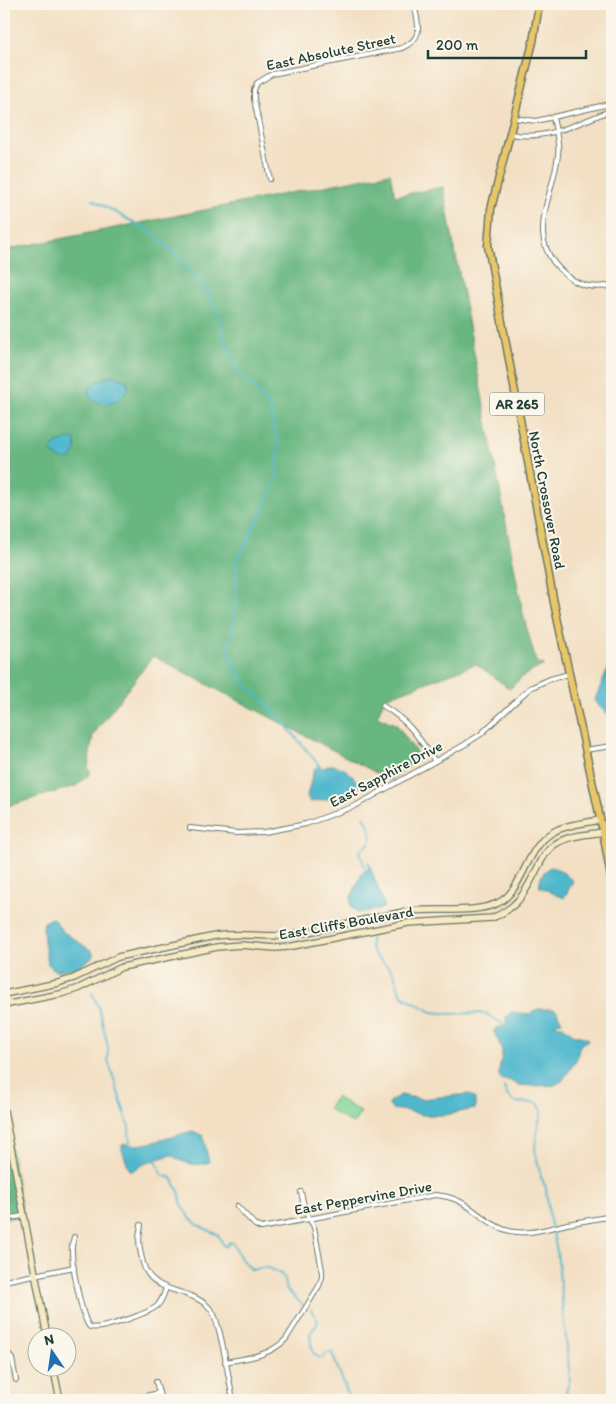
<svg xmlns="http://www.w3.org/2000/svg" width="616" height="1404" viewBox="0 0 616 1404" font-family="Itim,sans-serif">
  <rect width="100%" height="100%" fill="#fbf7ec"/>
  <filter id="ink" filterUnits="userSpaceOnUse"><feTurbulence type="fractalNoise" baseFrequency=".02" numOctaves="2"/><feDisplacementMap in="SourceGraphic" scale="10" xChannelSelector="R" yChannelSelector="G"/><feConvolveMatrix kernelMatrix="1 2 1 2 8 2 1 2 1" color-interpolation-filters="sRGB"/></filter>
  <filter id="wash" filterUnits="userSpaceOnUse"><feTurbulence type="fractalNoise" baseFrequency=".0096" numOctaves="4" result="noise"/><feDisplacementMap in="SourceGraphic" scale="20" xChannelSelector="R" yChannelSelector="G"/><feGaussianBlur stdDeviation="1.12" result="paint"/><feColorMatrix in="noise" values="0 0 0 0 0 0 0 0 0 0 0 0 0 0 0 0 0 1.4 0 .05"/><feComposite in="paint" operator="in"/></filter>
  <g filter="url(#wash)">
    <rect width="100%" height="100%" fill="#f3e0c4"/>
    <!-- green -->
    <polygon fill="#7fd497" stroke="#4f8866" points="336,1097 361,1112 353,1124 328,1109"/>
    <!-- forest -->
    <g fill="#67b680" stroke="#437a5a">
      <polygon points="390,173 395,196 443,187 523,614 536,662 544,665 523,676 510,689 476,664 385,698 377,716 397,725 420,758 390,780 153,656 93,735 88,768 91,773 76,786 4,807 4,250"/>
      <polygon points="4,1111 23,1216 4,1219"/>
    </g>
    <!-- water -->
    <g fill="#4fb8cd" stroke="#377a80">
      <path d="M111,376H116L128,382V389C125,393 121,398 117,401C107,407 88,403 88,390L97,382Z"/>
      <path d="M70,439L75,440L76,449L71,459C63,461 56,458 51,451L56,443Z"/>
      <path d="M612,647V717C606,712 597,707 595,699L608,669Z"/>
      <path d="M331,765C343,765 356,776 359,788L354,796L349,795L310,802L307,796L314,769L317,767L323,768Z"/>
      <polygon points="368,861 384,904 384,907 378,910 357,913 351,906 351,897 362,873 369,869"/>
      <path d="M551,867L560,870L573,881L564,898L540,887C538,880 544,869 551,867Z"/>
      <polygon points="51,918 54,919 62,931 92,951 95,955 79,967 55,971 48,964 44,942 43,928 44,922"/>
      <path d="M537,1009H551L556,1010L562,1022L556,1023L557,1026H563L573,1034L587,1038L588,1040L580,1045L576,1061L562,1081L555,1085L533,1086L517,1085L509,1080H501C496,1073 502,1062 502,1053C502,1044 495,1039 494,1030L498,1027H506V1017L511,1012L530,1014Z"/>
      <polygon points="470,1094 475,1099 475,1109 445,1115 423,1115 407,1111 392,1109 389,1106 390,1101 401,1095 421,1099"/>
      <path d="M193,1131L203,1136L209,1162C194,1168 184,1163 171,1155L148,1162L132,1171L129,1169L122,1150V1145L125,1144C141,1149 175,1135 193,1131Z"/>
    </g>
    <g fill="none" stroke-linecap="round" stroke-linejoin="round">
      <!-- stream -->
      <g stroke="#4fb8cd" stroke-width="2">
        <polyline points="93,200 153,233 186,265 208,292 218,315 228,349 242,375 269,405 279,446 277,475 267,502 236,563 236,606 233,630 229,644 230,654 237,671 250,689 262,699 284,723 323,770"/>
        <path d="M364,816C369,824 373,833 370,843L360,851L363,863L367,872"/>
        <path d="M371,938C368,959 385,959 394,974C398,981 397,990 403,996L432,1012L452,1014L485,1013L509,1028"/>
        <polyline points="92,993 99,1008 108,1047 108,1060 129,1127 130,1147"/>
        <polyline points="504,1087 507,1095 514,1102 537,1103 539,1105 542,1112 537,1129 535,1150 541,1177 546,1188 549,1216 557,1251 570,1379 565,1396 560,1400"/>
        <polyline points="154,1160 157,1162 162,1175 172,1178 180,1194 181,1202 188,1216 198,1225 218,1235 224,1246 227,1246 229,1242 233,1243 241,1259 252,1270 266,1267 281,1274 285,1279 287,1290 303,1305"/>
        <polyline points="311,1310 317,1319 317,1323 310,1334 311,1344 314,1354 320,1358 322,1358 329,1352 332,1353 350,1400"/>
      </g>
    </g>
  </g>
  <g filter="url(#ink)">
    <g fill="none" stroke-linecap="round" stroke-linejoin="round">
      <!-- street casing -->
      <g stroke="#697666" stroke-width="6">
        <g id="street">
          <path d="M553,117C555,129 560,142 558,155C553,198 523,239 565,274C578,286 595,289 612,285"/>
          <polyline points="514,118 536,121 605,105 612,105"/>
          <path d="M511,134C545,141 576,124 607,112L612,108"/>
          <path d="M270,179L254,99V90L257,83L272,74L402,48C425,38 418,23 414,4"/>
          <path d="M383,706C410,722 418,737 435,761"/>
          <polyline points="585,750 612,746"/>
          <polyline points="190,828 237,833 264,832 306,824 355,806 464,745 481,734 530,688 550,679 569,674"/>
          <path d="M237,1206L255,1225L261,1228L435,1195C468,1197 476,1218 503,1229C524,1237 546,1229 567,1224C582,1221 597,1219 612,1216"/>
          <polyline points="4,1219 23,1216"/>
          <path d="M141,1225C138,1239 139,1246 142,1259C150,1299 192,1284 212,1311C221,1324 229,1382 233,1400"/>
          <path d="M74,1237C73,1241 71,1247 72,1252C72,1265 82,1320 90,1327C100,1331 148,1313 157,1306C162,1301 164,1294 166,1288"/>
          <polyline points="4,1281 74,1267"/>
          <polyline points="4,1315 7,1335 4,1346"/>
          <polyline points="4,1347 12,1359 16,1380"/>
          <path d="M225,1362C248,1358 270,1356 286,1339L319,1286L322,1277V1270L314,1227L305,1211L301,1192"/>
          <polyline points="156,1382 161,1400"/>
          <polyline points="127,1400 159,1393"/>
        </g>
      </g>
      <!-- secondary casing -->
      <g stroke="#697666" stroke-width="8">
        <g id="secondary">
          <path d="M4,994L58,983L74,978L118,957L215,936C241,932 266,938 292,935C332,928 371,917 411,911C438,908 474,914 498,903C524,890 525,848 553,832C567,824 585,823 600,820"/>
          <path d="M4,1005L60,994L77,989L122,967L217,947L241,945L275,948L288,947L408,923L492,918C519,907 526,891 538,867C542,859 547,850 554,845C568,835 587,835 603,832"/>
          <polyline points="4,1111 47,1336"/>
          <polyline points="53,1366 60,1400"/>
        </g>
      </g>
      <!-- primary casing -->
      <g stroke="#697666" stroke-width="9">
        <polyline id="primary" points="539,4 533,42 491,209 488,246 554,603 603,832 612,883"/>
      </g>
      <!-- street -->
      <use href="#street" stroke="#fff" stroke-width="4"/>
      <!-- secondary -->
      <use href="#secondary" stroke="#f6e9c3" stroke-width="5.5"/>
      <!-- primary -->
      <use href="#primary" stroke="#e9c769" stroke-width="6"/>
    </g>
  </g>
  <g text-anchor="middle" stroke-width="4" stroke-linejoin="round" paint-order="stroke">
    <!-- shield labels -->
    <rect fill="#fbf7ec" stroke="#61756b" stroke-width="1" x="489.5" y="392.5" width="55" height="23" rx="4"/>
    <g font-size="14" font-weight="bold" fill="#1f3d34">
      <text x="517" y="409">AR 265</text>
    </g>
    <!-- street labels -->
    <g font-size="15" fill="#1f3d34" stroke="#fbf7ec">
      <text transform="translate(331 52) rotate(-12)" y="5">East Absolute Street</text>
      <text transform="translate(547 500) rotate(79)" y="5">North Crossover Road</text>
      <text transform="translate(386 774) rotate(-28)" y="5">East Sapphire Drive</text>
      <text transform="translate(346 923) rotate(-10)" y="5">East Cliffs Boulevard</text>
      <text transform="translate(363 1198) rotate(-10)" y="5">East Peppervine Drive</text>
    </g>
  </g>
  <!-- margin -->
  <rect width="616" height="1404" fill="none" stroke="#fbf7ec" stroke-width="20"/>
  <!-- north arrow -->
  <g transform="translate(52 1352) rotate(347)"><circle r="24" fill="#fbf7ec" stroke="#a3ada2"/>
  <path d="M0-4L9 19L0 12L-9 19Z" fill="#1f6fb2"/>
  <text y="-8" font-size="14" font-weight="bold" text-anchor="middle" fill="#1f3d34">N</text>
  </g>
  <!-- scale -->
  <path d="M428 50v8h158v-8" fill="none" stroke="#1f3d34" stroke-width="2.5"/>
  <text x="436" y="50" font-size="15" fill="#1f3d34" stroke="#fbf7ec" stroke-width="4" paint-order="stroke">200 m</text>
</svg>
